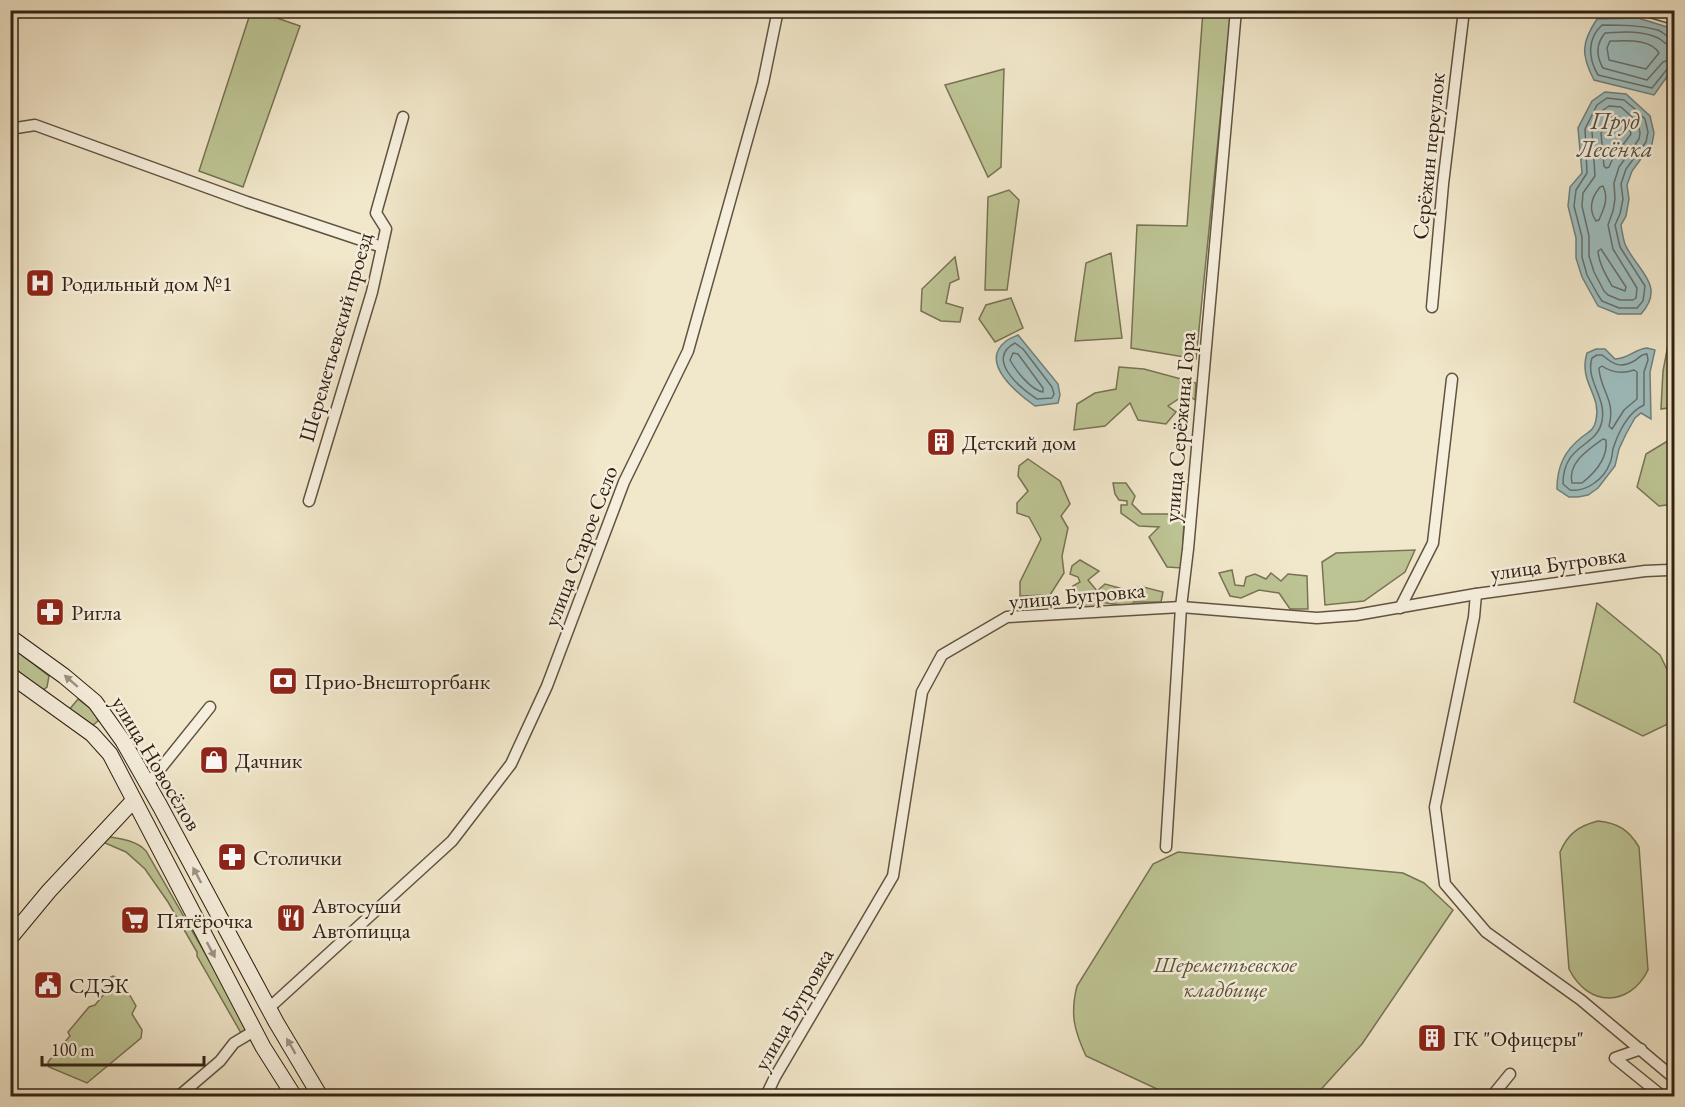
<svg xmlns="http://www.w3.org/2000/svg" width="1685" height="1107" viewBox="0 0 1685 1107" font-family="'EB Garamond',serif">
  <rect width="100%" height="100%" fill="#f1e7ca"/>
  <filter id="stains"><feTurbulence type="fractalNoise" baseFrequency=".00333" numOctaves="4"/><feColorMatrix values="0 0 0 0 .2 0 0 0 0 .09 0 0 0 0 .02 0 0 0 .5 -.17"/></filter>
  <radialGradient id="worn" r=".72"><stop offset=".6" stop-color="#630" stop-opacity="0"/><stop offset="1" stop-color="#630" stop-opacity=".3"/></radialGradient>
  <!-- green -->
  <g fill="#bdc494" stroke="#777354" stroke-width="1.5">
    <polygon points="251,11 257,11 300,26 243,187 199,171"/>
    <polygon points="1203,11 1231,11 1196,359 1131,348 1137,225 1187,226"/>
    <polygon points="1004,69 1001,167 988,177 945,85"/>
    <polygon points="1009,190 1019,200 1007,290 985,290 988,197"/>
    <polygon points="1111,253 1122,338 1075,341 1086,263"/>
    <polygon points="955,257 959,279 950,283 946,303 963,308 960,322 941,321 921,311 922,289"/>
    <polygon points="1011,298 1023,328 995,342 979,319 986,305"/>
    <polygon points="1671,329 1674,330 1674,407 1661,409 1663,371"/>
    <polygon points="1119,367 1144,369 1196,383 1195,400 1186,394 1168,406 1176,412 1166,424 1138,420 1130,403 1105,426 1074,430 1077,404 1095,393 1116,389"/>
    <polygon points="1674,429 1674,504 1659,506 1637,487 1646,454 1671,439"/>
    <polygon points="1028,459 1060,481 1070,504 1061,516 1068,528 1062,556 1064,573 1050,595 1020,596 1020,582 1041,539 1029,517 1017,513 1017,503 1028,491 1018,476 1019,466"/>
    <polygon points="1113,483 1126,483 1135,496 1132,504 1142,514 1171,514 1179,509 1184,519 1182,568 1167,567 1149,537 1159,527 1139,526 1121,513 1121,505 1127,505 1127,501 1119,500 1115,494"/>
    <polygon points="1415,550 1405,572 1364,601 1325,605 1322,562 1336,553"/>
    <polygon points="1080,560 1099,571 1088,580 1097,591 1105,584 1123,589 1143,587 1163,592 1161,602 1134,602 1130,606 1099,602 1093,608 1081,608 1073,599 1073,586 1080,582 1078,577 1070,574 1072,566"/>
    <polygon points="1232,570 1235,585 1244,586 1246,577 1255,574 1266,579 1271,573 1281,581 1288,574 1307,576 1308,609 1290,609 1279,593 1259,590 1241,598 1230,596 1219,573"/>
    <polygon points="1597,603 1660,655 1674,684 1674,721 1643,736 1574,702"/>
    <polygon points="10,646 49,676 47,687 43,690 11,666"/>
    <polygon points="78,699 96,713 98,721 93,725 88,725 69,710"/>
    <path d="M1598,821C1618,823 1629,830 1639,847L1648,970C1629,1008 1588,1007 1569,969L1560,852C1568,834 1578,826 1598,821Z"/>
    <path d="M110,837C122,839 137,841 146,851L247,1026L244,1033H241L197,956V952L168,902L145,869L126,852L98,840Z"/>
    <path d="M1178,852L1403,873L1424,883L1453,910L1362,1044L1315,1096H1172L1086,1056C1074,1030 1070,1014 1077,986L1153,864Z"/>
    <polygon points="113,976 121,980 136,1006 132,1014 142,1030 141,1038 87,1083 49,1067 48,1062 70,1036 68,1032 89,1007 95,1005 113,983 107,979"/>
  </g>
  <!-- water -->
  <g fill="#9ebec0" stroke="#72807b" stroke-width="1.5">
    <path d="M1638,18L1667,27L1674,35V67L1654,95L1594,80C1581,55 1581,43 1597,19Z"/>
    <path d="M1605,92L1626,94L1650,116L1654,133L1652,144L1632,171L1627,185L1629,199L1626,216L1621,225C1622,231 1623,238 1625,244C1636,270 1667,285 1641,314H1618L1598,306L1582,277L1576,258V238L1568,206L1570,187L1582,173L1578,128L1592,101Z"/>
    <path d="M1018,335L1058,384L1060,395L1058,403L1035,406C1018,394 979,363 1005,342C1008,339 1014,337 1018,335Z"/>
    <path d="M1647,348L1655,350L1650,372L1651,419L1641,413L1635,418L1626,434L1619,449L1615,466L1598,488L1588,495L1578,497H1569L1557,489C1557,467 1564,451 1582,437C1590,431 1594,430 1596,420C1602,395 1578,382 1587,353L1596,349H1605L1615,359C1629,359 1634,349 1647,348Z"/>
  </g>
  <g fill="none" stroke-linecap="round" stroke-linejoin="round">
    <!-- shore -->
    <g stroke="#68706a" stroke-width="1.5">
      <path d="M1674,39C1667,38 1665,33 1658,30C1639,25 1622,25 1602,25C1587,39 1588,58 1598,75L1652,88L1668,68L1674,66"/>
      <path d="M1610,41C1625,41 1650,38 1659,53L1646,69L1609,60L1607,48Z"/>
      <path d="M1674,46C1666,46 1664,41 1658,38C1641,30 1622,32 1605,33C1596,44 1596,56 1603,68L1647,80L1663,62L1674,58"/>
      <polygon points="1607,98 1624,100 1636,110 1645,119 1648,132 1646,142 1626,169 1621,184 1623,199 1620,214 1615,225 1620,247 1645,286 1643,301 1637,308 1619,308 1602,301 1598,295 1587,275 1582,257 1582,237 1574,206 1576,190 1587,173 1585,129 1597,105"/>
      <polygon points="1609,106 1621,107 1631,116 1638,123 1640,133 1639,139 1619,167 1614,183 1615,199 1613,211 1608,225 1613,249 1637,288 1636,298 1633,300 1620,300 1608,295 1604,291 1594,272 1589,256 1589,236 1582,206 1583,193 1595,176 1592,131 1603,110"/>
      <path d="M1612,115C1622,116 1629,125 1631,134L1613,158L1609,167L1606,168L1604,166L1601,133Z"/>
      <path d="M1603,186C1609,199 1604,208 1599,220L1596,221C1588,209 1591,198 1600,187Z"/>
      <path d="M1601,249L1626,287L1625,291L1612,286C1606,275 1599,264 1598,251Z"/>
      <path d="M1015,343L1023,349L1052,387L1054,394L1052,398L1037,399C1020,388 985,359 1015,343Z"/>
      <path d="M1013,353L1018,354L1043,388V392C1031,390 1016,371 1010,360Z"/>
      <path d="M1647,354L1648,360L1644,372V405C1628,412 1618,433 1613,449C1612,454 1612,459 1610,463C1604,479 1587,492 1570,490L1563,484C1563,443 1597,448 1602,421C1607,398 1585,380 1592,358L1597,355H1602C1613,364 1620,369 1634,361C1640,358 1640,354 1647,354Z"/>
      <path d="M1602,366C1612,373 1622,374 1634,370L1637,372V399L1624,410L1612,429L1609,426C1616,399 1600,391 1599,368Z"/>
      <path d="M1603,439L1606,440C1608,457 1596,472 1582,483H1572C1567,463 1589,449 1603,439Z"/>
    </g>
    <!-- street casing -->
    <g stroke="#615341" stroke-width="13">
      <g id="street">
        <polyline points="1644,10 1674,19"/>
        <polyline points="10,129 35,125 247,202 382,247"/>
        <polyline points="1432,307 1443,184 1464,10"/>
        <polyline points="309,501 372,292 386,229 376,213 403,117"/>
        <polyline points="1476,594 1474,617 1435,807 1445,884 1486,932 1581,1000 1674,1078"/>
        <polyline points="1400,608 1433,543 1452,379"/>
        <polyline points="148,784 210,707"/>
        <polyline points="1166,847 1181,607 1188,549 1236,10"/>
        <polyline points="269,1008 452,841 511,764 547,686 624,482 688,351 763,83 778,10"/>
        <polyline points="1641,1049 1615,1058 1662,1096"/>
        <polyline points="179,1096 220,1061 234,1043 254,1031"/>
        <polyline points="766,1096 775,1077 893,876 922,692 942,655 1007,617 1181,607 1317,618 1356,615 1476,594 1645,571 1668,570 1674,566"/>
        <polyline points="1492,1096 1510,1074"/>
      </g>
    </g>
    <!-- secondary casing -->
    <g stroke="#312213" stroke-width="17">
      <g id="secondary">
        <polyline points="10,637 64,676 95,702 123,741 160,806 276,1022 320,1096"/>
        <polyline points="10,675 92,734 110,754 263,1047 294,1096"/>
        <polyline points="10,938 49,891 133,801"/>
      </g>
    </g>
    <!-- street -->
    <use href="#street" stroke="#f6efdd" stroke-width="10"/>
    <!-- secondary -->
    <use href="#secondary" stroke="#f6efdd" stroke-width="15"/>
  </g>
  <!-- one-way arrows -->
  <defs><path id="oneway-solid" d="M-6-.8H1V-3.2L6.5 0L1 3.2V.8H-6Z" transform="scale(1.5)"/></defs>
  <g fill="#9d9382">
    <use href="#oneway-solid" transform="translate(71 681) rotate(-139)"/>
    <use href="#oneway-solid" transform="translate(197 875) rotate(-118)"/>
    <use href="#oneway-solid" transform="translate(211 950) rotate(62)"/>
    <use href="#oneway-solid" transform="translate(291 1046) rotate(-120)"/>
  </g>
  <!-- icons -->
  <defs>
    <g id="hospital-square" transform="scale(1.5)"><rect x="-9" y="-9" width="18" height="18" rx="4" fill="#8f2418" stroke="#f6efdd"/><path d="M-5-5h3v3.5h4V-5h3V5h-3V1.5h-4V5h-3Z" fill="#fff"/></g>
    <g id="building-square" transform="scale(1.5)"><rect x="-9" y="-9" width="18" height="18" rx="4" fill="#8f2418" stroke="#f6efdd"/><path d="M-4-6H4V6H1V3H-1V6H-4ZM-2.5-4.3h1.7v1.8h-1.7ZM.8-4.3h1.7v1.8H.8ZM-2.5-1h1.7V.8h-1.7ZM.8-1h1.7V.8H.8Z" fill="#fff"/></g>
    <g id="pharmacy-square" transform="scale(1.5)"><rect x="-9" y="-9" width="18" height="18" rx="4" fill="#8f2418" stroke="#f6efdd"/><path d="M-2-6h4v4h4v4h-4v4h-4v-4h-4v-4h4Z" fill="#fff"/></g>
    <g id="bank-square" transform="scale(1.5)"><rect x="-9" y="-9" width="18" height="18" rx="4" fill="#8f2418" stroke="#f6efdd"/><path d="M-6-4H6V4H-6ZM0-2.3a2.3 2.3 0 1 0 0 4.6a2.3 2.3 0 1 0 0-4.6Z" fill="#fff"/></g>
    <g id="shop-square" transform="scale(1.5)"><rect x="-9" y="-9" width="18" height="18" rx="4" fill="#8f2418" stroke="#f6efdd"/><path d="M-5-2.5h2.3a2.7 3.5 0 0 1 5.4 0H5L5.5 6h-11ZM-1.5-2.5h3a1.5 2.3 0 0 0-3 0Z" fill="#fff"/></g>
    <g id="restaurant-square" transform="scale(1.5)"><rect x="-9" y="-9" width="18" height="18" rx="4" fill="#8f2418" stroke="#f6efdd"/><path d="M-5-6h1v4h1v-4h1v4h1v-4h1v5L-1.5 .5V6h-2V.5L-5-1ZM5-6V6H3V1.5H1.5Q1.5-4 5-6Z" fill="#fff"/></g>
    <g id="supermarket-square" transform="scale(1.5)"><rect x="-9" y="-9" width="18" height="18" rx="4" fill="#8f2418" stroke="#f6efdd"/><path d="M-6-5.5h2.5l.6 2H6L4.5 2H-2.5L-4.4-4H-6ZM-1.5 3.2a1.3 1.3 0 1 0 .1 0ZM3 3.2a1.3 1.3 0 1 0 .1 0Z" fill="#fff"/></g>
    <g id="civic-square" transform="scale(1.5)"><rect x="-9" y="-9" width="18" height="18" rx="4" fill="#8f2418" stroke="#f6efdd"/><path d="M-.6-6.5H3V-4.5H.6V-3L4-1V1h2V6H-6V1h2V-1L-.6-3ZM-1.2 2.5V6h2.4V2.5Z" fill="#fff"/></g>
  </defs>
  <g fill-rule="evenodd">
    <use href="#hospital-square" x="40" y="283"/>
    <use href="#building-square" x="941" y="442"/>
    <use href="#pharmacy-square" x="50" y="612"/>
    <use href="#bank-square" x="283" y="681"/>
    <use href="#shop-square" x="214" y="760"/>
    <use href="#pharmacy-square" x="232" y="857"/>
    <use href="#restaurant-square" x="291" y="918"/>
    <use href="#supermarket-square" x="135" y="920"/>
    <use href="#civic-square" x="48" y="985"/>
    <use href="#building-square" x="1432" y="1038"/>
  </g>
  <g text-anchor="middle" stroke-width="5" stroke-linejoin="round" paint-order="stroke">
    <!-- street labels -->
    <g font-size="22" fill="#312213" stroke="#f6efdd">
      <text transform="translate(1428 156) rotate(-84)" y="8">Серёжин переулок</text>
      <text transform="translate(335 337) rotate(-74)" y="8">Шереметьевский проезд</text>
      <text transform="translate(1179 427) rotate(-85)" y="8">улица Серёжина Гора</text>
      <text transform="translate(580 546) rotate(-69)" y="8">улица Старое Село</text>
      <text transform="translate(1558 563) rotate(-8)" y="8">улица Бугровка</text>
      <text transform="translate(1077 595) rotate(-5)" y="8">улица Бугровка</text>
      <text transform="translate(157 763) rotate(59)" y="8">улица Новосёлов</text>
      <text transform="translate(793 1009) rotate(-60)" y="8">улица Бугровка</text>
    </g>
    <!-- poi labels -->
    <g font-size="22" fill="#312213" stroke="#f6efdd" text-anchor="start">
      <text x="61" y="291">Родильный дом №1</text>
      <text x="962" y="450">Детский дом</text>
      <text x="71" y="620">Ригла</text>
      <text x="304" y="689">Прио-Внешторгбанк</text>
      <text x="235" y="768">Дачник</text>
      <text x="253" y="865">Столички</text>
      <text x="312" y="913">Автосуши<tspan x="312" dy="25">Автопицца</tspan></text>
      <text x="156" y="928">Пятёрочка</text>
      <text x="69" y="993">СДЭК</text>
      <text x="1453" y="1046">ГК "Офицеры"</text>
    </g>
    <!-- park labels -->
    <g font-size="22" font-style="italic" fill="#5b533a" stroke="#f6efdd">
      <text x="1225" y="972">Шереметьевское<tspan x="1225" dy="25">кладбище</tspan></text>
    </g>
    <!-- water labels -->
    <g font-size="24" font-style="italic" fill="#525147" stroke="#f6efdd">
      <text x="1615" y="129">Пруд<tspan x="1615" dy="28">Лесёнка</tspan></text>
    </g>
  </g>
  <!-- margin -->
  <rect width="1685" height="1107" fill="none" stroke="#f1e7ca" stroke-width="36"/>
  <rect x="12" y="12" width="1661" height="1083" fill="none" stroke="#312213" stroke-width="3"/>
  <rect x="18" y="18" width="1649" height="1071" fill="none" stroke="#312213" stroke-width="1.5"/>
  <!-- scale -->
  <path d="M42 1056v9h162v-9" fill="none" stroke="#312213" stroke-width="3"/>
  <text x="51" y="1056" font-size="18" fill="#312213" stroke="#f6efdd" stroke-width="4.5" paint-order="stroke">100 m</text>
  <rect width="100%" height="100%" filter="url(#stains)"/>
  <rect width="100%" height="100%" fill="url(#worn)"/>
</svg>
